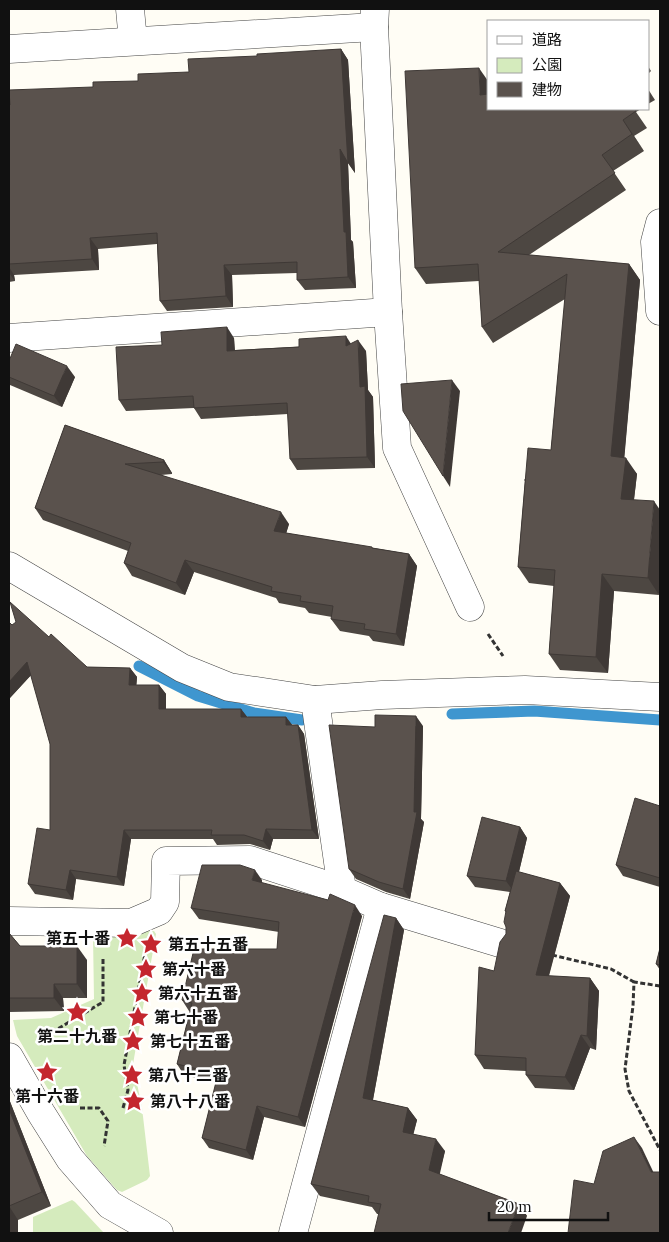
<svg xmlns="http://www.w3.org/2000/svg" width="669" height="1242" viewBox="0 0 669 1242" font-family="Lora,'Noto Sans JP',serif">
  <rect width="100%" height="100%" fill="#fffdf5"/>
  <!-- green -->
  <g fill="#d5ebbd">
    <polygon points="154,931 156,934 133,1064 142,1108 150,1176 147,1180 122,1192 117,1190 87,1156 17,1036 13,1020 51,1018 94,999 93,936 96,932"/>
    <polygon points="72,1200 75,1202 104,1233 33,1233 33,1217"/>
  </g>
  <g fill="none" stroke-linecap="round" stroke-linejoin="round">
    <!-- stream -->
    <g stroke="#3f96cf" stroke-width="11">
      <polyline points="139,666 198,696 254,713 302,720"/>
      <polyline points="452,714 534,711 660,720"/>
    </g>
    <!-- minor casing -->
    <g stroke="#444" stroke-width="29">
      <g id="minor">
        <polyline points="130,9 133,41"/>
        <polyline points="9,49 374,27"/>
        <polyline points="660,223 655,242 660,311"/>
        <polyline points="388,312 397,448 470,607"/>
        <polyline points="9,338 388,312 374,27 375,9"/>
        <polyline points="9,566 182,668 229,687 315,700 382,695 525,690 660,697"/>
        <polyline points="381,907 500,943"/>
        <polyline points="9,921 131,923 159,911 165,902 166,861 250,860 342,890"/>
        <polyline points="9,1057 41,1113 70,1159 110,1205 159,1233"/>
        <polyline points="293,1233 381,907 342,890 315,700"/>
      </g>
    </g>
    <!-- path -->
    <g stroke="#333" stroke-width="3" stroke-dasharray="5 2.5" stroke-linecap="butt">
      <polyline points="488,634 503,656"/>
      <polyline points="552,955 611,969 634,982"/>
      <polyline points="660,986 634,982 633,1006 625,1069 629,1091 660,1150"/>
      <polyline points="39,1040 103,1002 103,957"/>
      <polyline points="80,1108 99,1108 108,1121 104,1146"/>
      <polyline points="123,1108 128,1090 124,1065 145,954"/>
    </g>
    <!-- minor -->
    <use href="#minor" stroke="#fff" stroke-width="28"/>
  </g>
  <!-- wall -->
  <g fill="#4d4742">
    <polygon points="341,49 348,60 355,173 348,163 351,240 353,242 356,288 305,290 297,280 297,273 232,275 233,307 167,311 160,301 157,244 98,249 99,270 14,275 15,281 9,282 9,105 93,87 138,81 189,72 257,56"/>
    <polygon points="648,66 651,71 648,74"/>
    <polygon points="648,89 655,100 648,104"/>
    <polygon points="488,109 641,109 636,112 647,128 634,136 644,151 613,171 626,190 529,255 629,264 640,280 624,458 637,474 634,500 659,595 614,591 608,673 560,670 549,654 554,586 529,583 518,567 525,481 524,480 551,450 565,299 493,343 482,327 479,281 426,284 415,268"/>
    <polygon points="234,338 235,350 351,344 366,351 368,390 373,397 375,468 297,470 290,459 288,414 201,419 194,408 126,411 119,400 162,345"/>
    <polygon points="9,361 75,377 62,407 10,385 9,383"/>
    <polygon points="65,425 164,460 172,473 172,474 161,475 289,524 286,533 409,554 417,566 404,646 373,641 369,636 340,631 331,619 332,617 309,613 305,608 279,603 276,598 194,572 185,595 132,576 124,563 128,551 43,520 35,508"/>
    <polygon points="12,625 49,637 87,667 130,668 137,677 136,685 159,685 166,694 166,709 241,709 247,717 286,717 292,725 298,725 304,734 319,839 273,839 270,850 250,844 217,845 213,839 131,839 124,886 76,879 73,900 35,894 28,884 50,830 50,744 31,675 9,699"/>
    <polygon points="423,726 421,819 424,822 410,899 386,892 356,879 349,869 375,727"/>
    <polygon points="660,806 660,887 623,876 616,865"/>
    <polygon points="520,827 527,838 519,872 560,883 570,896 549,976 590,978 599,991 596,1050 590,1048 574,1090 535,1088 526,1075 526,1071 484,1069 475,1055 494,971 506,934 506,912 505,911 510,892 475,887 467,876"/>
    <polygon points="262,880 262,883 362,916 305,1127 264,1117 253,1160 209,1148 202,1138 216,1083 184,1075 177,1064 190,1011 189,1011 182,1000 277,949 279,932 199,919 191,908"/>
    <polygon points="396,918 404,930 373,1100 408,1108 417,1120 413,1134 445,1151 439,1174 519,1204 527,1216 379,1214 377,1214 372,1207 320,1196 311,1184"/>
    <polygon points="9,933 20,946 87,960 87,998 63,998 64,1011 9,1012"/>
    <polygon points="660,948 660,970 656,964"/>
    <polygon points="9,1099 51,1206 18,1220 18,1233 9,1233"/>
  </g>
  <!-- shaded-wall -->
  <g fill="#3f3936">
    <polygon points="341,49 348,60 355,173 348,163 351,240 353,242 356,288 348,277 344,232 340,149"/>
    <polygon points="479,68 488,81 488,105 480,95"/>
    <polygon points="623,120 634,136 644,151 632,134"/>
    <polygon points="90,238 98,249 99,270 92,259"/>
    <polygon points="629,264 640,280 623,473 611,456"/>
    <polygon points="224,265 232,275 233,307 226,296"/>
    <polygon points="9,267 14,275 15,281 9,273"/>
    <polygon points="227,327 234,338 235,362 227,351"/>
    <polygon points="346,336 353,347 346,346"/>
    <polygon points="358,340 366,351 368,390 373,397 375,468 367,457 360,387"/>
    <polygon points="67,366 75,377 62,407 54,396"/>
    <polygon points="452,380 460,391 450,487 443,476"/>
    <polygon points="626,458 637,474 632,515 621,499"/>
    <polygon points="164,460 172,473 172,474 163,462"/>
    <polygon points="654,501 660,510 660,583 659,595 648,578"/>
    <polygon points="281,512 289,524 283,544 274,531"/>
    <polygon points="409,554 417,566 404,646 396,634"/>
    <polygon points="185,560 194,572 185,595 176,583"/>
    <polygon points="602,574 614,591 608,673 596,657"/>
    <polygon points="27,662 34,672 9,699 9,682"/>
    <polygon points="130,668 137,677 136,694 129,685"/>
    <polygon points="159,685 166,694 166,718 159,709"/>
    <polygon points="241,709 248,718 241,717"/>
    <polygon points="416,716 423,726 421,819 424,822 410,899 403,889 414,812"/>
    <polygon points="286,717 293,726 286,725"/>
    <polygon points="298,725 304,734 319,839 312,830"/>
    <polygon points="520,827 527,838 514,892 506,881"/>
    <polygon points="266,829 273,839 270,850 263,841"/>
    <polygon points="124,830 131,839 124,886 117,877"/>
    <polygon points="70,870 76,879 73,900 66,890"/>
    <polygon points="255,870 262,880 260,891 252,880"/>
    <polygon points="560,883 570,896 545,989 536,975"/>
    <polygon points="355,905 362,916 305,1127 298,1117"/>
    <polygon points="396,918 404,930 371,1110 363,1098"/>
    <polygon points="77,946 87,960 87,998 77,984"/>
    <polygon points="590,978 599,991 596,1050 587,1036"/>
    <polygon points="54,984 63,998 64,1011 54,998"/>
    <polygon points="581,1035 590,1048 574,1090 565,1077"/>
    <polygon points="9,1099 51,1206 42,1192 9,1109"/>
    <polygon points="257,1106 264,1117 253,1160 246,1150"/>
    <polygon points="408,1108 417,1120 411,1144 403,1132"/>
    <polygon points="634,1137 642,1148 659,1184 651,1172"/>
    <polygon points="436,1139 445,1151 438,1182 429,1170"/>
    <polygon points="519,1204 527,1216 521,1233 508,1233"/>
    <polygon points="9,1206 18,1220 18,1233 10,1233 9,1232"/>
  </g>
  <!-- building -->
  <g fill="#5a524d" stroke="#3f3936">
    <polygon points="341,49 348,163 340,149 344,232 346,232 348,277 297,280 297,262 224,265 226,296 160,301 157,233 90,238 92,259 9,264 9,105 10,105 9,90 93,87 93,82 138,81 138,74 189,72 188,59 257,56 257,54"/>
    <polygon points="479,68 480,95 488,94 488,109 634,109 636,111 623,120 632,134 602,155 615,173 498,252 629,264 611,456 626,458 621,499 654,501 648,578 602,574 596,657 549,654 555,570 518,567 528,448 551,450 567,274 482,327 478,264 415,268 405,71"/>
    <polygon points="227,327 227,351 299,347 299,339 346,336 346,346 358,340 360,387 365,386 367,457 290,459 287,403 194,408 193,396 119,400 116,347 162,345 161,332"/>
    <polygon points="16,344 67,366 54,396 9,377 9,361"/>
    <polygon points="452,380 443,476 403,411 401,384"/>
    <polygon points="65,425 164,460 163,462 125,464 281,512 274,531 372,547 372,548 409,554 396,634 364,629 365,624 331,619 333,606 300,601 301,596 271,591 272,587 185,560 176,583 124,563 131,543 35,508"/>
    <polygon points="10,602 49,637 51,634 87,667 130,668 129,685 159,685 159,709 241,709 241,717 286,717 286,725 298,725 312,830 266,829 263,841 244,835 211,835 212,830 124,830 117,877 70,870 66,890 28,884 37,828 50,830 50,744 27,662 9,682 9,622 12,625 16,622"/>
    <polygon points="375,715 416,716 414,812 417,812 403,889 379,882 349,869 329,725 375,727"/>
    <polygon points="635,798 660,806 660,878 616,865"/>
    <polygon points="482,817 520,827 506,881 467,876"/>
    <polygon points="202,865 240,865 255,870 252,880 328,900 330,894 355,905 298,1117 257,1106 246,1150 202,1138 218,1074 177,1064 192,1003 182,1000 194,949 277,949 279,922 191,908"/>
    <polygon points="516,871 560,883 536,975 590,978 587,1036 581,1035 565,1077 526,1075 526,1058 475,1055 479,967 494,971 500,942 506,934 506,927 504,922 506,911 505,911"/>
    <polygon points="384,915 396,918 363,1098 408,1108 403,1132 436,1139 429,1170 519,1204 508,1233 374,1233 381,1204 368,1202 369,1196 311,1184"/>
    <polygon points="9,933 20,946 77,946 77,984 54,984 54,998 9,998"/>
    <polygon points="660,948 660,965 656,964"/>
    <polygon points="9,1109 42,1192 9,1206"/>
    <polygon points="634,1137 651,1172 660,1172 660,1233 568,1233 574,1180 594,1184 603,1151"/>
  </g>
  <!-- icons -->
  <defs>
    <g id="sight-bare" transform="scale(1.725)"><path d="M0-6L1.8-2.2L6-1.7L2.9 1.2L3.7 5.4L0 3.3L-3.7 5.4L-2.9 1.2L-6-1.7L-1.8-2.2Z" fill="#c4262e" stroke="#fff" stroke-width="2.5" paint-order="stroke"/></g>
  </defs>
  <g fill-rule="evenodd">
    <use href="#sight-bare" x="127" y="938"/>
    <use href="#sight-bare" x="151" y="944"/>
    <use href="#sight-bare" x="146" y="969"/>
    <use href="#sight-bare" x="142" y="993"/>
    <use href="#sight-bare" x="77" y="1012"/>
    <use href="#sight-bare" x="138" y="1017"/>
    <use href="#sight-bare" x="133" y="1041"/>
    <use href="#sight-bare" x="47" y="1072"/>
    <use href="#sight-bare" x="132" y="1075"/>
    <use href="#sight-bare" x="134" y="1101"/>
  </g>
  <g text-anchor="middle" stroke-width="5" stroke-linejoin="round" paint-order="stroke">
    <!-- poi labels -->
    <g font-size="16" font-weight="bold" fill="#111" stroke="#fff" text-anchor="start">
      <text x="110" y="944" text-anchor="end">第五十番</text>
      <text x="168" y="950">第五十五番</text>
      <text x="162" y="975">第六十番</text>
      <text x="158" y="999">第六十五番</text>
      <text x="154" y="1023">第七十番</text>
      <text x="77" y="1042" text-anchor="middle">第二十九番</text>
      <text x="150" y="1047">第七十五番</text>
      <text x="148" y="1081">第八十二番</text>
      <text x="47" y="1102" text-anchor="middle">第十六番</text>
      <text x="150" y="1107">第八十八番</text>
    </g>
  </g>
  <!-- border -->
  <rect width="669" height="1242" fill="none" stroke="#111111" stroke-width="20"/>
  <!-- legend -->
  <rect x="487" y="20" width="162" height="90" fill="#ffffff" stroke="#a0a0a0"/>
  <rect x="497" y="36" width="25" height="8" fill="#ffffff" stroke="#a0a0a0"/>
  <text x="532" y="45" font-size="15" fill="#111111">道路</text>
  <rect x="497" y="58" width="25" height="15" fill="#d5ebbd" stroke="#a0a0a0"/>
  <text x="532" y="70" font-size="15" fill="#111111">公園</text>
  <rect x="497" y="82" width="25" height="15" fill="#5a524d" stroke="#a0a0a0"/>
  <text x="532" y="95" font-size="15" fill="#111111">建物</text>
  <!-- scale -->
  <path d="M489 1212v8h119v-8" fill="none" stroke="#111111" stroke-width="2.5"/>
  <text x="497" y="1212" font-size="15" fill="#111111" stroke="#ffffff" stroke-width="4" paint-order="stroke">20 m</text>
</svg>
